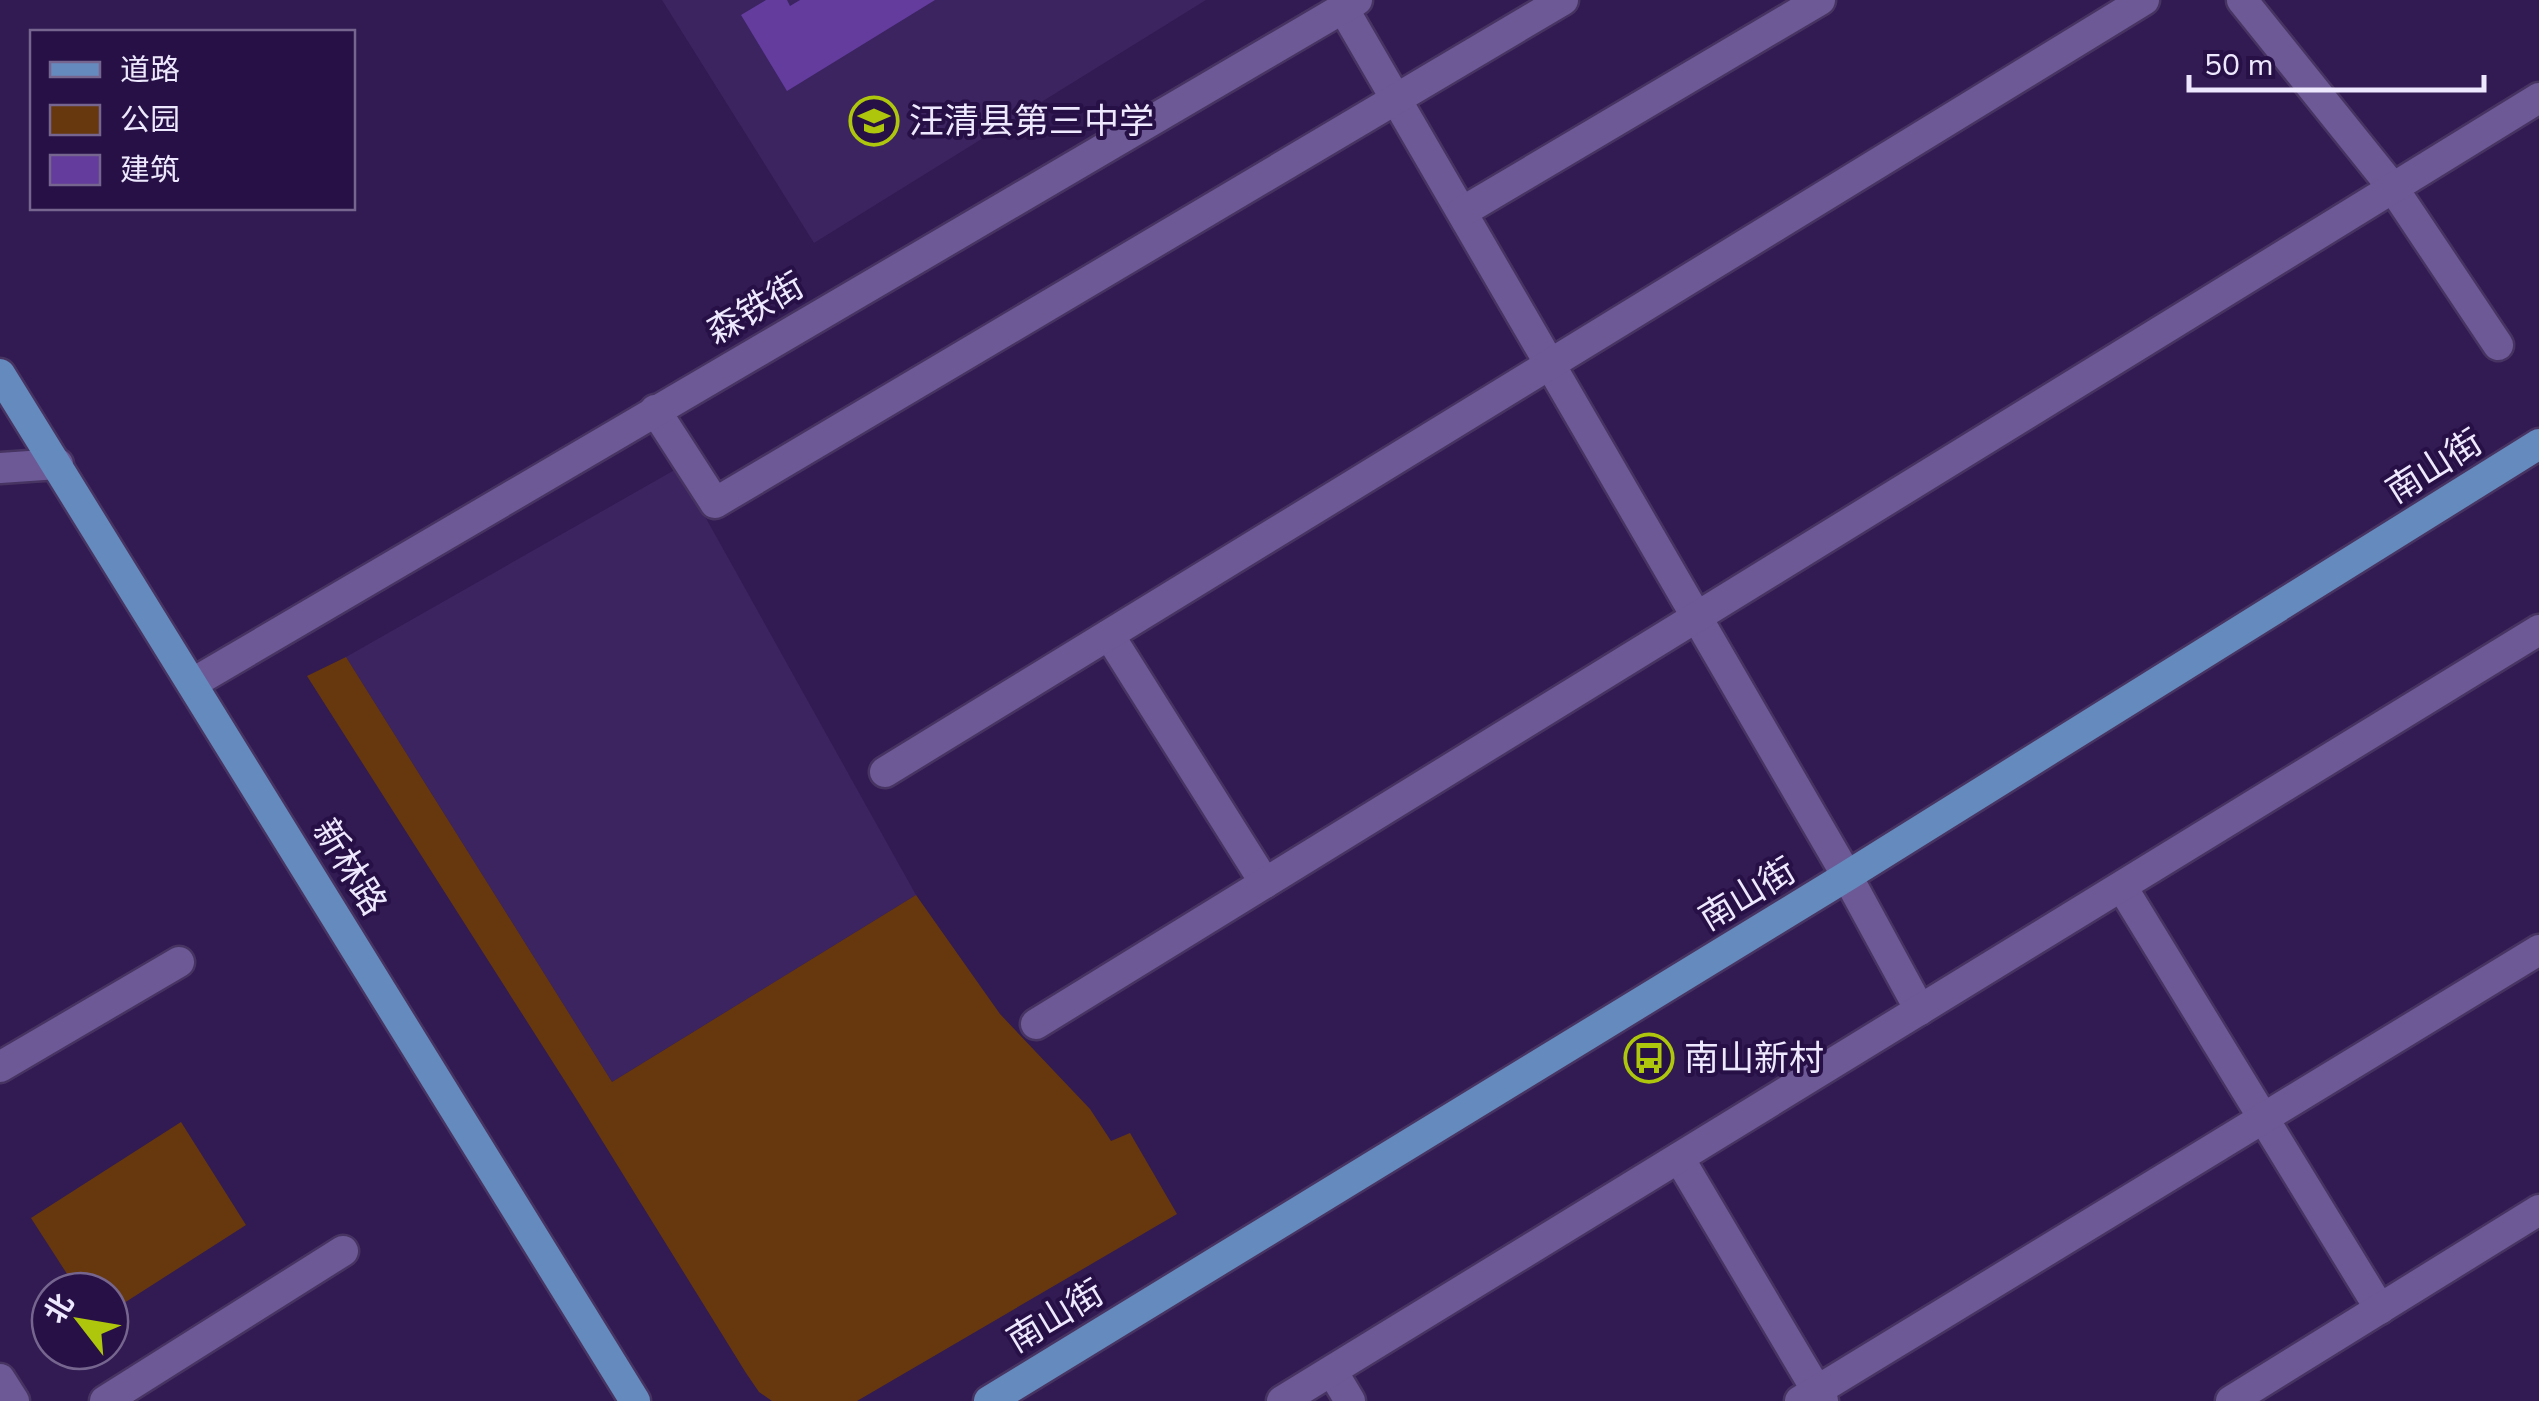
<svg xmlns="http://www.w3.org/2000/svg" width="2539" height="1401" viewBox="0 0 2539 1401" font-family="'Nunito Sans','Noto Sans SC',sans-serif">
  <rect width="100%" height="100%" fill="#311b52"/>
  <!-- built -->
  <g fill="#3c2460">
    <polygon points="662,0 1206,0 814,243"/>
    <polygon points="678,468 916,895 612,1082 346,657"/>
  </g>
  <!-- green -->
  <g fill="#67380d">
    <polygon points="346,657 612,1082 916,895 1000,1014 1090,1109 1111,1141 1130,1133 1177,1214 857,1401 772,1401 759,1392 746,1373 577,1100 307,676"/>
    <polygon points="181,1122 246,1225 110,1312 110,1291 78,1291 31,1218"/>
  </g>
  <!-- building -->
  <polygon fill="#633c9e" points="766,0 787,0 790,6 800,0 935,0 787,91 741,15"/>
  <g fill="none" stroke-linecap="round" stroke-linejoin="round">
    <!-- minor casing -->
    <g stroke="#483462" stroke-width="35">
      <g id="minor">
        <polyline points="2242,0 2393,188 2498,345"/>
        <polyline points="1343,8 1847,876 1920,1010"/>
        <polyline points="1462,212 1820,0"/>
        <polyline points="655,410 715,503 1563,0"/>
        <polyline points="0,468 58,464"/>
        <polyline points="1109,635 1265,883"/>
        <polyline points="193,683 1357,0"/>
        <polyline points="885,772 2144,0"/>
        <polyline points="2122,887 2380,1309"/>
        <polyline points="1036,1024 2539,98"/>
        <polyline points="0,1067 179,962"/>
        <polyline points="1679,1158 1823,1401"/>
        <polyline points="1332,1371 1350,1401"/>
        <polyline points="0,1379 14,1401"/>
        <polyline points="105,1401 343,1251"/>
        <polyline points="1282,1401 2539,630"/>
        <polyline points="1800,1401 2539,950"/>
        <polyline points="2231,1401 2539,1210"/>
      </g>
    </g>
    <!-- major casing -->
    <g stroke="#483462" stroke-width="35">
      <g id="major">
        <polyline points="0,374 635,1401"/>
        <polyline points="989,1401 1847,876 2539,444"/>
      </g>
    </g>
    <!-- minor -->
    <use href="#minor" stroke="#6d5995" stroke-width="30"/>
    <!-- major -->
    <use href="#major" stroke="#648abe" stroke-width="30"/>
  </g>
  <!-- icons -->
  <defs>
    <g id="school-ring" transform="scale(2.5)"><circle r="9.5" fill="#271046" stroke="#aec60b" stroke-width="1.5"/><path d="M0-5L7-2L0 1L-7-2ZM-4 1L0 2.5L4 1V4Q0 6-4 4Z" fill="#aec60b"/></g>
    <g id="bus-ring" transform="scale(2.5)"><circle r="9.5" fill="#271046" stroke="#aec60b" stroke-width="1.5"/><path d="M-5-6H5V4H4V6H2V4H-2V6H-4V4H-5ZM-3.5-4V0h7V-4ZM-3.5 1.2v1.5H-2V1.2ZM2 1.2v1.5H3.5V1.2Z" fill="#aec60b"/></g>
  </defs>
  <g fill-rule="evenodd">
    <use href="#school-ring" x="874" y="121"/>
    <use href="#bus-ring" x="1649" y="1058"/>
  </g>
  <g text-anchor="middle" stroke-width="8" stroke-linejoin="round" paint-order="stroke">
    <!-- poi labels -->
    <g font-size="35" fill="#ede8fd" stroke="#271046" text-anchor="start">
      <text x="909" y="133">汪清县第三中学</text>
      <text x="1684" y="1070">南山新村</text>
    </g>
    <!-- street labels -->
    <g font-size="35" fill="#ede8fd" stroke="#271046">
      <text transform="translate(755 308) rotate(-30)" y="12">森铁街</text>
      <text transform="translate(2434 466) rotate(-32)" y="12">南山街</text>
      <text transform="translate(350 867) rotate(58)" y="12">新林路</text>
      <text transform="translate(1747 894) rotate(-31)" y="12">南山街</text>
      <text transform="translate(1055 1316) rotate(-31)" y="12">南山街</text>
    </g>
  </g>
  <!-- legend -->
  <rect x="30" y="30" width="325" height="180" fill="#271046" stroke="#76668f" stroke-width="2.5"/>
  <rect x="50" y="62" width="50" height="15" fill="#648abe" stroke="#76668f" stroke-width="2.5"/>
  <text x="120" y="80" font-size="30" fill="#ede8fd">道路</text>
  <rect x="50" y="105" width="50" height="30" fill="#67380d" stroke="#76668f" stroke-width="2.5"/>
  <text x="120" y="130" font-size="30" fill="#ede8fd">公园</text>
  <rect x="50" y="155" width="50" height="30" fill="#633c9e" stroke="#76668f" stroke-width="2.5"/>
  <text x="120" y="180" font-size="30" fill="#ede8fd">建筑</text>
  <!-- north arrow -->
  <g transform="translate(80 1321) rotate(301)"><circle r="48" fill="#271046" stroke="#76668f" stroke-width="2.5"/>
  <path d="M0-8L18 38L0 25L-18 38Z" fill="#aec60b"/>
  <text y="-15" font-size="28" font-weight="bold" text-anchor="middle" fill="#ede8fd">北</text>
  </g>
  <!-- scale -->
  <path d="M2189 75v15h295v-15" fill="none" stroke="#ede8fd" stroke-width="5"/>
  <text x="2204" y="75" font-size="30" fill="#ede8fd" stroke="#271046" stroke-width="8" paint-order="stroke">50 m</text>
</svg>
